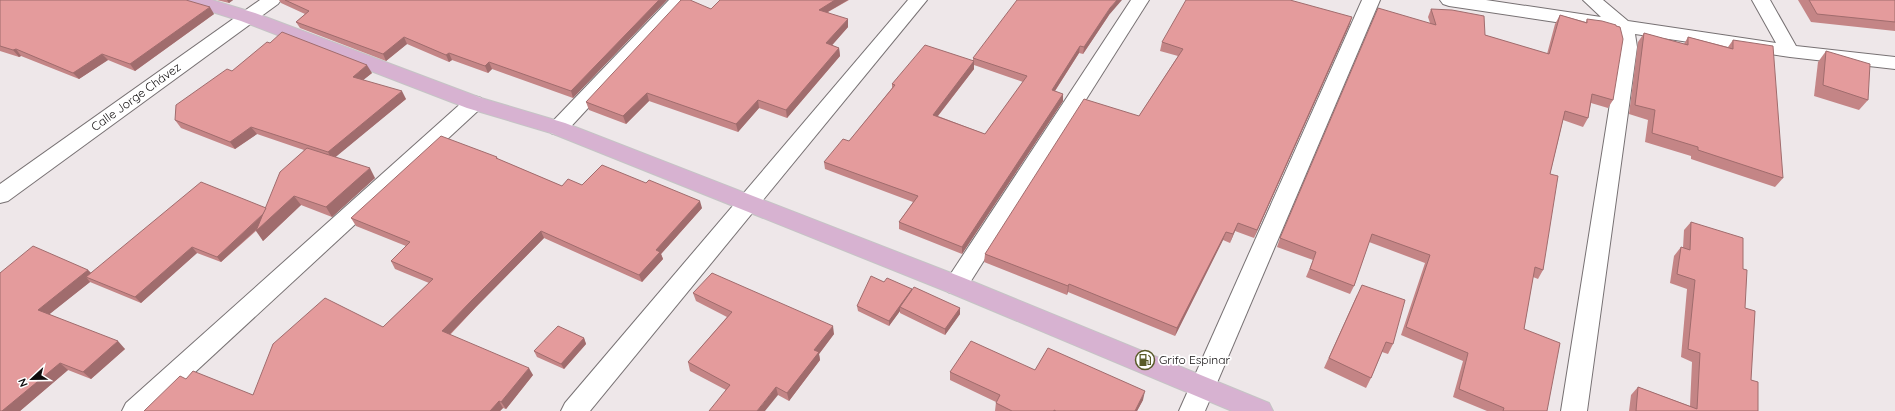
<svg xmlns="http://www.w3.org/2000/svg" width="1895" height="411" viewBox="0 0 1895 411" font-family="Quicksand,sans-serif">
  <rect width="100%" height="100%" fill="#eee7e9"/>
  <g fill="none" stroke-linecap="round" stroke-linejoin="round">
    <!-- minor casing -->
    <g stroke="#777173" stroke-width="2">
      <g id="minor">
        <polygon points="260,0 281,0 278,4 8,201 0,203 0,184"/>
        <polygon points="669,0 688,0 565,133 558,135 551,133 548,128 551,123"/>
        <polygon points="908,0 927,0 590,411 561,411 565,403"/>
        <polygon points="1131,0 1149,0 964,292 956,294 948,292 944,285 948,278"/>
        <polygon points="1362,0 1380,0 1205,411 1179,411"/>
        <polygon points="1440,0 1486,0 1601,17 1583,0 1603,0 1628,21 1776,43 1752,0 1770,0 1796,46 1895,57 1895,69 1790,57 1635,34 1637,47 1587,411 1561,411 1619,47 1615,31 1449,6 1443,4"/>
        <polygon points="474,96 481,98 484,103 481,108 153,411 122,411 126,403 467,98"/>
      </g>
    </g>
    <!-- major casing -->
    <g stroke="#c5c4c5" stroke-width="2">
      <polygon id="major" points="184,0 212,0 255,13 481,98 565,123 964,278 1269,403 1273,411 1232,411 948,292 551,133 467,108 241,21 187,4"/>
    </g>
    <!-- minor -->
    <use href="#minor" fill="#fff" fill-rule="evenodd"/>
    <!-- major -->
    <use href="#major" fill="#d7b2d1" fill-rule="evenodd"/>
  </g>
  <!-- wall -->
  <g fill="#c48586" fill-rule="evenodd">
    <polygon points="0,0 214,14 135,71 108,60 79,79 21,56 19,57 0,51"/>
    <polygon points="217,0 233,0 229,3"/>
    <polygon points="279,0 667,0 573,98 492,69 488,73 452,60 449,62 407,44 386,61 300,28 296,22 305,14 281,3"/>
    <polygon points="720,0 849,0 828,12 848,27 832,45 839,48 840,56 787,118 759,108 738,132 649,101 626,124 589,110 586,102 711,9"/>
    <polygon points="1798,0 1895,0 1895,31 1811,22"/>
    <polygon points="1431,9 1485,35 1547,54 1555,24 1560,15 1586,22 1587,19 1613,100 1608,108 1591,103 1588,118 1583,127 1563,120 1550,174 1543,270 1538,279 1533,277 1524,329 1547,411 1487,411 1453,397 1463,361 1401,335 1425,263 1369,242 1354,286 1350,294 1306,277 1313,260 1277,247 1280,238 1430,23 1428,17"/>
    <path d="M1109,15L1083,54L1079,53L1055,91L1063,101L962,254L899,229V222L913,202L825,169L824,162L849,141L892,88V84L973,61V58ZM974,65L1023,82L985,134L938,116L974,69Z"/>
    <polygon points="1352,17 1349,26 1254,238 1235,231 1230,243 1223,240 1175,336 1068,292 1067,295 984,262 985,254 1139,116 1178,56 1160,51 1162,42"/>
    <polygon points="1644,33 1684,44 1688,37 1728,47 1733,40 1783,178 1775,187 1691,159 1691,156 1645,142 1648,120 1629,114 1638,42"/>
    <polygon points="1826,51 1868,100 1859,110 1814,96 1818,62"/>
    <polygon points="232,71 372,73 363,80 406,99 335,157 375,178 332,217 301,205 263,241 257,230 221,262 197,253 141,303 90,282 49,314 125,349 91,379 68,370 20,411 0,411 0,273 88,270 91,273 266,208 304,150 257,134 235,149 181,128 175,120"/>
    <polygon points="497,157 498,159 562,186 582,185 702,208 661,254 663,259 642,282 544,238 476,307 450,335 533,375 506,409 503,408 500,411 144,411 186,379 253,395 383,327 429,283 395,269 391,261 406,246 356,226 351,218"/>
    <polygon points="1691,222 1743,269 1745,308 1751,380 1758,411 1629,411 1631,395 1638,387 1690,406 1692,362 1681,357 1687,289 1670,283 1674,256 1681,247 1683,248 1684,230"/>
    <polygon points="884,282 912,289 912,291 960,308 960,314 945,335 900,313 900,311 889,326 858,311 857,306"/>
    <polygon points="693,293 834,334 819,354 820,360 789,401 778,395 726,390 690,371 688,362 727,317 696,301"/>
    <polygon points="1357,295 1393,344 1388,354 1382,352 1371,378 1366,388 1324,368"/>
    <polygon points="584,338 586,344 564,369 537,357 534,351"/>
    <polygon points="1035,370 1143,400 1137,411 995,411 996,402 950,380 950,372"/>
  </g>
  <!-- shaded-wall -->
  <g fill="#a06c6d">
    <polygon points="227,0 233,0 229,3"/>
    <polygon points="659,0 667,0 573,98 571,91"/>
    <polygon points="835,0 848,0 819,17 819,10"/>
    <polygon points="1117,0 1122,0 1109,15 1083,54 1084,47 1110,8"/>
    <polygon points="210,7 214,14 135,71 130,64"/>
    <polygon points="1352,17 1349,26 1254,238 1257,230"/>
    <polygon points="848,19 848,27 827,51 826,43"/>
    <polygon points="404,37 407,44 386,61 383,54"/>
    <polygon points="1080,46 1079,53 1051,97 1052,90"/>
    <polygon points="839,48 840,56 787,118 786,110"/>
    <polygon points="16,49 21,56 19,57 13,50"/>
    <polygon points="449,53 452,60 449,62 446,55"/>
    <polygon points="102,54 108,60 79,79 73,73"/>
    <polygon points="974,61 974,69 933,122 933,115"/>
    <polygon points="489,62 492,69 488,73 485,66"/>
    <polygon points="367,65 372,73 357,85 353,77"/>
    <polygon points="402,91 406,99 332,160 328,152"/>
    <polygon points="647,93 649,101 626,124 623,116"/>
    <polygon points="1063,94 1063,101 962,254 962,247"/>
    <polygon points="758,100 759,108 738,132 736,124"/>
    <polygon points="251,127 257,134 235,149 230,142"/>
    <polygon points="370,168 375,178 332,217 326,207"/>
    <polygon points="294,196 301,205 263,241 256,231"/>
    <polygon points="700,201 702,208 661,254 663,259 642,282 639,275 656,250"/>
    <polygon points="269,209 273,214 221,262 217,257"/>
    <polygon points="1238,223 1235,231 1230,243 1233,234"/>
    <polygon points="541,231 544,238 476,307 446,338 442,331 472,300"/>
    <polygon points="1226,232 1223,240 1175,336 1177,328"/>
    <polygon points="192,247 197,253 141,303 135,297"/>
    <polygon points="88,270 96,278 86,277 90,282 46,317 38,310"/>
    <polygon points="1069,284 1068,292 1067,295 1068,286"/>
    <polygon points="912,289 912,295 900,307 900,311 889,326 889,321"/>
    <polygon points="960,308 960,314 945,335 945,329"/>
    <polygon points="833,326 834,334 819,354 820,360 789,401 787,393 814,350"/>
    <polygon points="584,338 586,344 564,369 561,364"/>
    <polygon points="118,341 125,349 91,379 83,372"/>
    <polygon points="60,363 68,370 20,411 2,411"/>
    <polygon points="529,368 533,375 506,409 501,402"/>
    <polygon points="776,387 778,395 765,411 757,411"/>
    <polygon points="1145,391 1143,400 1137,411 1135,411"/>
    <polygon points="499,401 503,408 500,411 490,411"/>
  </g>
  <!-- building -->
  <g fill="#e49b9c" stroke="#a06c6d">
    <polygon points="0,0 186,0 210,7 130,64 102,54 73,73 16,49 13,50 0,46"/>
    <polygon points="285,0 659,0 571,91 489,62 485,66 449,53 446,55 404,37 383,54 296,22 309,11"/>
    <polygon points="681,0 690,0 711,9 720,0 835,0 819,10 848,19 826,43 839,48 786,110 758,100 736,124 647,93 623,116 586,102"/>
    <polygon points="1017,0 1117,0 1110,8 1084,47 1080,46 1052,90 1063,94 962,247 899,222 918,196 824,162 843,139 849,141 895,85 892,84 925,45 974,61 933,115 985,134 1027,76 973,58"/>
    <polygon points="1186,0 1290,0 1352,17 1257,230 1238,223 1233,234 1226,232 1177,328 1069,284 1068,286 985,254 1084,99 1139,116 1183,49 1162,42"/>
    <polygon points="1809,0 1895,0 1895,22 1817,14"/>
    <polygon points="1378,8 1436,25 1431,9 1452,10 1484,16 1485,35 1549,54 1560,15 1587,23 1587,19 1602,21 1616,25 1616,26 1620,27 1623,39 1613,100 1592,94 1588,118 1565,111 1550,174 1558,176 1543,270 1535,267 1524,329 1560,343 1547,411 1503,411 1504,408 1459,389 1468,353 1406,327 1430,255 1372,234 1354,286 1310,269 1316,252 1280,238"/>
    <polygon points="282,32 367,65 353,77 402,91 328,152 251,127 230,142 175,120 176,105 227,69 232,71 267,42 270,43"/>
    <polygon points="1644,33 1688,45 1688,37 1733,49 1733,40 1773,46 1783,178 1698,150 1698,147 1652,133 1655,110 1635,105"/>
    <polygon points="1826,51 1870,64 1868,100 1823,85"/>
    <polygon points="441,136 497,157 496,158 562,186 568,179 582,185 602,165 646,183 649,180 700,201 656,250 660,252 639,275 541,231 472,300 442,331 529,368 501,402 499,401 490,411 144,411 180,376 186,379 193,371 253,395 273,344 325,298 383,327 433,279 391,261 410,242 351,218"/>
    <polygon points="307,148 370,168 326,207 294,196 256,231 280,172"/>
    <polygon points="201,182 266,208 263,214 217,257 192,247 135,297 86,277"/>
    <polygon points="1691,222 1743,238 1743,269 1747,270 1745,308 1755,311 1751,380 1758,382 1758,411 1636,411 1638,387 1697,409 1700,353 1688,349 1695,280 1677,274 1681,247 1690,250"/>
    <polygon points="33,246 88,270 38,310 118,341 83,372 60,363 2,411 0,411 0,273"/>
    <polygon points="712,273 833,326 814,350 819,352 787,393 776,387 757,411 709,411 730,385 688,362 732,312 693,293"/>
    <polygon points="871,276 884,282 887,278 912,289 889,321 857,306"/>
    <polygon points="1362,285 1405,300 1393,344 1386,342 1371,378 1329,358"/>
    <polygon points="914,287 960,308 945,329 900,307"/>
    <polygon points="558,326 584,338 561,364 534,351"/>
    <polygon points="971,341 1035,370 1048,348 1145,391 1135,411 1056,411 1054,410 1054,411 1012,411 996,403 1000,395 950,372"/>
  </g>
  <!-- icons -->
  <defs>
    <g id="fuel-ring" transform="scale(1)"><circle r="9.5" fill="#fff" stroke="#595b28" stroke-width="1.5"/><path d="M-5.5-6h7V0h2V4h1.3V-2.5L3-4.5l.8-.8L6-3V5H2.5V1h-1V6h-7ZM-4.2-4.7v3.2H.2V-4.7Z" fill="#595b28"/></g>
  </defs>
  <g fill-rule="evenodd">
    <use href="#fuel-ring" x="1145" y="360"/>
  </g>
  <g text-anchor="middle" stroke-width="3.5" stroke-linejoin="round" paint-order="stroke">
    <!-- street labels -->
    <g font-size="12" fill="#0e0b0c" stroke="#fff">
      <text transform="translate(136 97) rotate(-36)" y="4">Calle Jorge Chávez</text>
    </g>
    <!-- poi labels -->
    <g font-size="12" fill="#0e0b0c" stroke="#fff" text-anchor="start">
      <text x="1159" y="364">Grifo Espinar</text>
    </g>
  </g>
  <!-- north arrow -->
  <g transform="translate(32 379) rotate(248)" stroke="#ffffff" stroke-width="3" paint-order="stroke">
  <path d="M0-3L7 15L0 10L-7 15Z" fill="#0e0b0c"/>
  <text y="-6" font-size="11" font-weight="bold" text-anchor="middle" fill="#0e0b0c">N</text>
  </g>
</svg>
